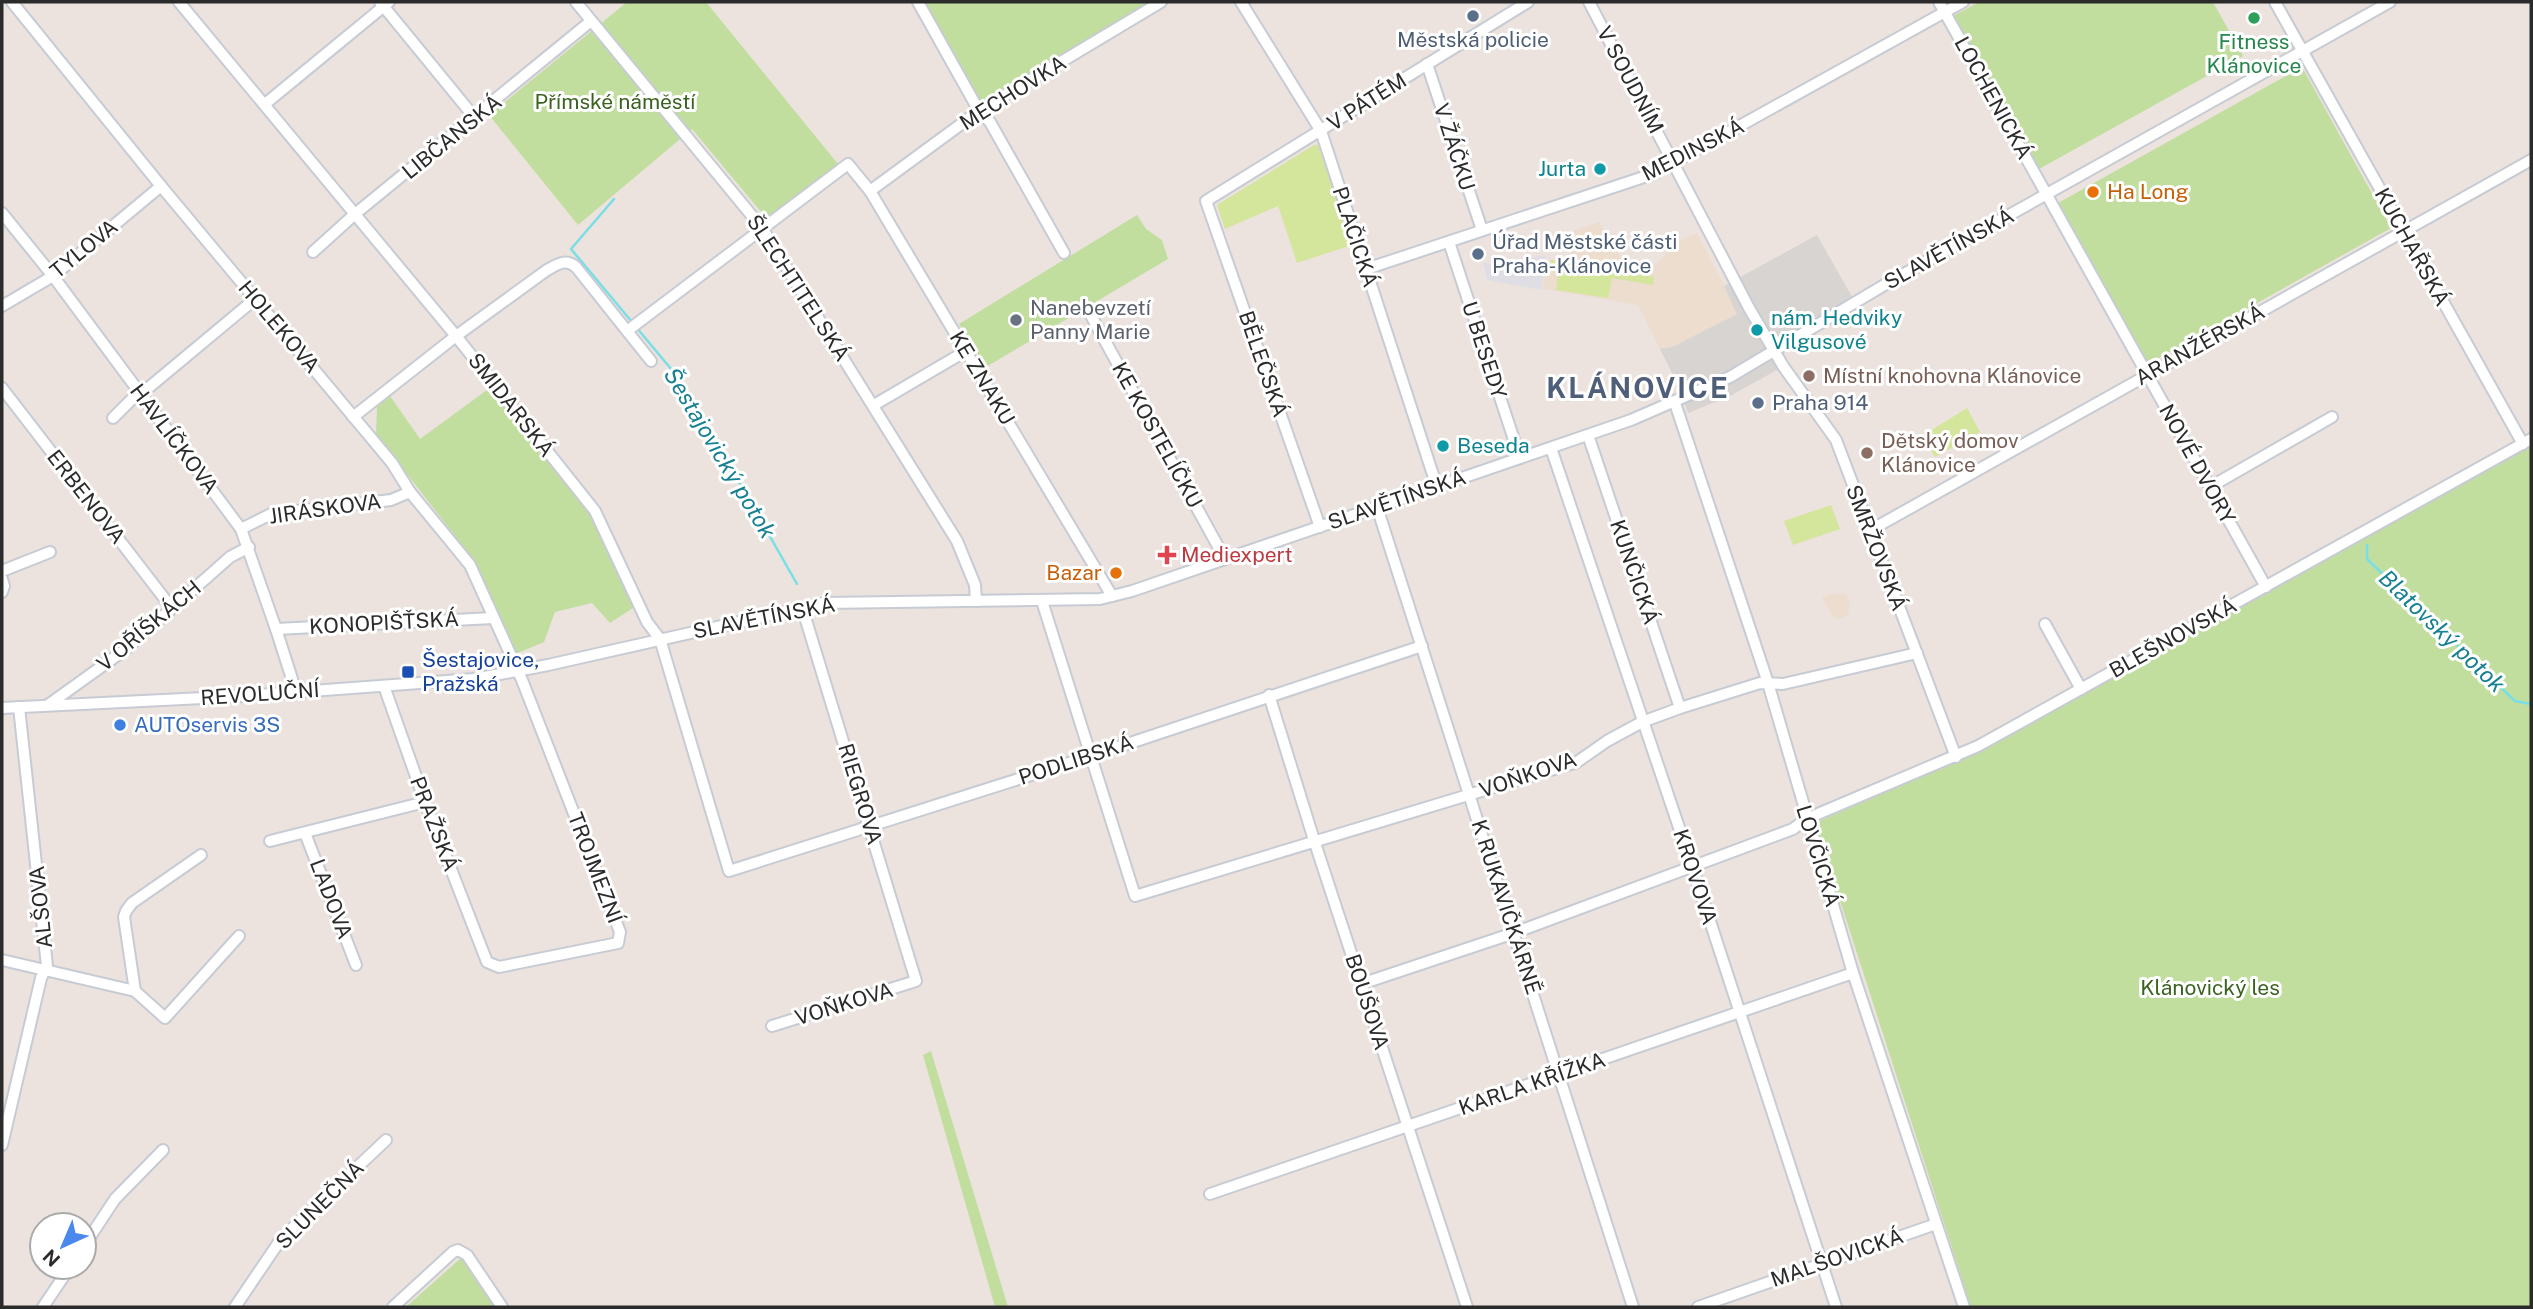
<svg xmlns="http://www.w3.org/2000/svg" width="2533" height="1309" viewBox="0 0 2533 1309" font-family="'Public Sans',sans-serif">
  <rect width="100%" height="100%" fill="#ece3de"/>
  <!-- industrial -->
  <polygon fill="#dfdee5" points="1544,255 1547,260 1541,290 1487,280 1483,262 1496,265 1512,263"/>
  <!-- education -->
  <g fill="#ecddcf">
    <polygon points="1599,222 1630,271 1653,265 1662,259 1674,243 1697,233 1738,313 1672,347 1660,349 1638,305 1543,289 1547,260 1568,258 1571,253 1573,231"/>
    <polygon points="1834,593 1836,595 1844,593 1848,596 1850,607 1847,608 1850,614 1840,619 1832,616 1822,598"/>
  </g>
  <!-- green -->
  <g fill="#c1de9f">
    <polygon points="627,2 706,2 838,164 766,218 692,129 578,225 489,115"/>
    <polygon points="925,2 1149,2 981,103"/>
    <polygon points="1979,2 2213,2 2243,56 2039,169 1955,17 1955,15"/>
    <polygon points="2302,67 2391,228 2148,364 2058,203"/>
    <polygon points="1137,215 1146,229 1162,240 1168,259 986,367 959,324"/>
    <polygon points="491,387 588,508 633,608 610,623 592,603 555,612 544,642 513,655 462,545 376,434 377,407 388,393 420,439"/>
    <polygon points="2531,446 2531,1307 1971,1307 1815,823 1978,752"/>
    <polygon points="931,1051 1008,1307 995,1307 923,1055"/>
    <polygon points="461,1258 495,1307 406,1307"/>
  </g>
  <!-- pitch -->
  <g fill="#d4e59c">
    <polygon points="1314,145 1318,145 1352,245 1297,263 1278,206 1225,229 1217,205"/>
    <polygon points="1551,260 1654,277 1653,285 1612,278 1608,298 1556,290 1559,269 1550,267"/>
    <polygon points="1967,408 1980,432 1935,457 1922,436"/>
    <polygon points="1831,505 1840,529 1793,545 1784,521"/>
  </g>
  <!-- plaza -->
  <polygon fill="#d8d4d1" points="1817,235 1855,302 1780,347 1788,361 1777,370 1730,396 1688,413 1677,383 1660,349 1672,347 1737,314 1724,286"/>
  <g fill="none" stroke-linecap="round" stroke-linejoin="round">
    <!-- stream -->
    <g stroke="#79dee6" stroke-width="2.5">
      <polyline points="614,199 571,249 632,322"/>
      <polyline points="636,327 682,382 797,584"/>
      <polyline points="2367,545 2367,559 2515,701 2531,704"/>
    </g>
    <!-- minor casing -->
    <g stroke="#c6cbd4" stroke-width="14">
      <g id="minor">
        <polyline points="12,2 161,186 392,463 410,492 470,565 522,680 620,932 618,943 499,967 487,962 425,802 384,686"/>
        <polyline points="179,2 456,336 595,511 647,622 660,639 729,871 1091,756 1422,646"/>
        <polyline points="380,2 475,118"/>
        <polyline points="576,2 762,228 957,541 975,585 976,601"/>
        <polyline points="918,2 979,111 990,122 1064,253"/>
        <polyline points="1241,2 1321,131 1437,487"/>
        <polyline points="1589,2 1749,308 1783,366 1836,440 1956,757"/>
        <polyline points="1939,2 2266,587"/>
        <polyline points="2275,2 2523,444"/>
        <polyline points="1427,64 1482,230"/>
        <polyline points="265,104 389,2"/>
        <polyline points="870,191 979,111 1161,2"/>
        <polyline points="2,213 53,276 241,529 276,629 292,679 294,692"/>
        <polyline points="1449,242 1520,458"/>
        <polyline points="313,252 355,214 591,21"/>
        <polyline points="1366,269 1653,174 1963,2"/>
        <polyline points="2,306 53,276 161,186"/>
        <polyline points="1088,310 1225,559"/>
        <polyline points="627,331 651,361"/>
        <polyline points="2,388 171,607"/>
        <polyline points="1675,403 1768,683 1853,973 1964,1307"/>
        <polyline points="874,405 966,351"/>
        <path d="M353,417L456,336L547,270C558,264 566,258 576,267L627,331L848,164L870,191L1112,596"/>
        <polyline points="113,418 135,396 141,394 255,299"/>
        <polyline points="1588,435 1680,708"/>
        <polyline points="1551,448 1694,872 1836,1307"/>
        <polyline points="2210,487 2332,417"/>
        <polyline points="1377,507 1633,1307"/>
        <polyline points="1320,527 1206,201 1528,2"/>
        <polyline points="241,529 271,514 391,500 410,492"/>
        <polyline points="1869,531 2531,160"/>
        <polyline points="2,571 50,552"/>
        <polyline points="2,579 4,586 2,592"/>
        <polyline points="1042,601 1135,896 1577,762 1607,741 1642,722 1680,708 1760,683 1783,684 1917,653"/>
        <polyline points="2045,624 2081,689"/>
        <polyline points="276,629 493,618"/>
        <polyline points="1269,695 1314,840 1467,1307"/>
        <polyline points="48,705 126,649 230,557 249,547"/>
        <polyline points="2,708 243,696 474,679 548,665 824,603 1100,599 1132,591 1631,420 1730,377 1886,284 2390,2"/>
        <polyline points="305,833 356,965"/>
        <polyline points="270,841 425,802"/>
        <polyline points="2,960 135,991 165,1018 239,936"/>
        <polyline points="1361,984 1514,933 1793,829 1806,819 1978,746 2531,439"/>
        <polyline points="135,991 124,917 126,911 132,903 201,855"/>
        <polyline points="772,1026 916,981 802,607"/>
        <polyline points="2,1145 41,978 47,966 19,707"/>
        <polyline points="1210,1194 1853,973"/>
        <polyline points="84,1246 115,1199 163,1150"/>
        <polyline points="43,1307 70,1267"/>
        <polyline points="235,1307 281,1239 386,1140"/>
        <polyline points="393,1307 453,1252 458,1250 467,1255 502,1307"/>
        <polyline points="1698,1307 1936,1224"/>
      </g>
    </g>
    <!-- minor -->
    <use href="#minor" stroke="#fff" stroke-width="10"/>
  </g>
  <!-- markers -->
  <g fill="#5c6f8a" stroke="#fff" stroke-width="2.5">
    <circle cx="1473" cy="16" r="7"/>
    <circle cx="1478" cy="254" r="7"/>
    <circle cx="1758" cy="403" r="7"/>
  </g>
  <circle fill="#2e9e5b" stroke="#fff" stroke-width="2.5" cx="2254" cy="18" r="7"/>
  <g fill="#0f9aa8" stroke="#fff" stroke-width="2.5">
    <circle cx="1600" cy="169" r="7"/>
    <circle cx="1757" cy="330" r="7"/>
    <circle cx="1443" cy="446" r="7"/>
  </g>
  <g fill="#e8710a" stroke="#fff" stroke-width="2.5">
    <circle cx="2093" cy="192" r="7"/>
    <circle cx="1116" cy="573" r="7"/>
  </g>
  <circle fill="#6b7280" stroke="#fff" stroke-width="2.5" cx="1016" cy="320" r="7"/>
  <g fill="#8d6e63" stroke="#fff" stroke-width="2.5">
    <circle cx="1809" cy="376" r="7"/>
    <circle cx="1867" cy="453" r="7"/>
  </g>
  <path fill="#e0444e" stroke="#fff" stroke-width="2.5" d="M1163.5 544.5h7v7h7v7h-7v7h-7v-7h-7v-7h7z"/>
  <rect fill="#1a4fb4" stroke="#fff" stroke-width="2.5" x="401" y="665" width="14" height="14" rx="3.5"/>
  <circle fill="#3f7fe0" stroke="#fff" stroke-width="2.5" cx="120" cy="725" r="7"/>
  <g text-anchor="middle" stroke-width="6" stroke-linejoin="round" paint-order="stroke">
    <!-- service labels -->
    <g font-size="21" fill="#4e5e75" stroke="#fff" text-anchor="start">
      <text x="1473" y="47" text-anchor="middle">Městská policie</text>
      <text x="1492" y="249">Úřad Městské části<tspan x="1492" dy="24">Praha-Klánovice</tspan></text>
      <text x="1772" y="410">Praha 914</text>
    </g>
    <!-- leisure labels -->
    <g font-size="21" fill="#27864d" stroke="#fff">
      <text x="2254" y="49">Fitness<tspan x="2254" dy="24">Klánovice</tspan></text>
    </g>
    <!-- street labels -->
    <g font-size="21" fill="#2b2b2b" stroke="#fff">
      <text transform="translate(1630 80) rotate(62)" y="7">V SOUDNÍM</text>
      <text transform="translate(1013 93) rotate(-32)" y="7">MECHOVKA</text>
      <text transform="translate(1993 98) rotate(61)" y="7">LOCHENICKÁ</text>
      <text transform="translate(1367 102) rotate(-32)" y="7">V PÁTÉM</text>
      <text transform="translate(452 137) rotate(-39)" y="7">LIBČANSKÁ</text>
      <text transform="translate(1454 147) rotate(72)" y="7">V ŽÁČKU</text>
      <text transform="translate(1693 150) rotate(-27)" y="7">MEDINSKÁ</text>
      <text transform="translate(1355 237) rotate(72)" y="7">PLAČICKÁ</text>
      <text transform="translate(2412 247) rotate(61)" y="7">KUCHAŘSKÁ</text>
      <text transform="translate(84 249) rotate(-39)" y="7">TYLOVA</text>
      <text transform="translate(1949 249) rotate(-29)" y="7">SLAVĚTÍNSKÁ</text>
      <text transform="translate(798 288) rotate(57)" y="7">ŠLECHTITELSKÁ</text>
      <text transform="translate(279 327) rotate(50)" y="7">HOLEKOVA</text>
      <text transform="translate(2200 345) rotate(-29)" y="7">ARANŽÉRSKÁ</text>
      <text transform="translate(1484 350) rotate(72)" y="7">U BESEDY</text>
      <text transform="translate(1263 364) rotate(71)" y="7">BĚLEČSKÁ</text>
      <text transform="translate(982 378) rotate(59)" y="7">KE ZNAKU</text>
      <text transform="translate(511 405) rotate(52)" y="7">SMIDARSKÁ</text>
      <text transform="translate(1157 435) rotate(61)" y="7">KE KOSTELÍČKU</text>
      <text transform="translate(174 439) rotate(53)" y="7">HAVLÍČKOVA</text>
      <text transform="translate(2197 464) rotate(61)" y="7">NOVÉ DVORY</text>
      <text transform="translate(86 497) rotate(52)" y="7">ERBENOVA</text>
      <text transform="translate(1397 500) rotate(-19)" y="7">SLAVĚTÍNSKÁ</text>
      <text transform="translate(325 509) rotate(-8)" y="7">JIRÁSKOVA</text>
      <text transform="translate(1876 548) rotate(69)" y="7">SMRŽOVSKÁ</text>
      <text transform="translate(1634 572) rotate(71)" y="7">KUNČICKÁ</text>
      <text transform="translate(764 618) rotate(-11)" y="7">SLAVĚTÍNSKÁ</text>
      <text transform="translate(384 623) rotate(-3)" y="7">KONOPIŠŤSKÁ</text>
      <text transform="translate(149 626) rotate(-40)" y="7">V OŘÍŠKÁCH</text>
      <text transform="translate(2173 638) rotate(-29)" y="7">BLEŠNOVSKÁ</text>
      <text transform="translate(260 694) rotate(-4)" y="7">REVOLUČNÍ</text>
      <text transform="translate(1076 760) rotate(-18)" y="7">PODLIBSKÁ</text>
      <text transform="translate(1528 775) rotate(-19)" y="7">VOŇKOVA</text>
      <text transform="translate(860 794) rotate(73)" y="7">RIEGROVA</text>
      <text transform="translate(434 824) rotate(69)" y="7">PRAŽSKÁ</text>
      <text transform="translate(1818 856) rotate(73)" y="7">LOVČICKÁ</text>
      <text transform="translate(595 868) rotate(69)" y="7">TROJMEZNÍ</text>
      <text transform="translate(1695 877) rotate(72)" y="7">KROVOVA</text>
      <text transform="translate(331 899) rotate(69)" y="7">LADOVA</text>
      <text transform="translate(41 907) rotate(-96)" y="7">ALŠOVA</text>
      <text transform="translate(1506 907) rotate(72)" y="7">K RUKAVIČKÁRNĚ</text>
      <text transform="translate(1367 1002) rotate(72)" y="7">BOUŠOVA</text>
      <text transform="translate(844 1004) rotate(-17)" y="7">VOŇKOVA</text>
      <text transform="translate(1532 1084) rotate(-19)" y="7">KARLA KŘÍŽKA</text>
      <text transform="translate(320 1205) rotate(-45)" y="7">SLUNEČNÁ</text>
      <text transform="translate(1837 1258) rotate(-19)" y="7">MALŠOVICKÁ</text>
    </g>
    <!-- park labels -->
    <g font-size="21" fill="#3b6320" stroke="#fff">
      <text x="615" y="109">Přímské náměstí</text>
      <text x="2210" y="995">Klánovický les</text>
    </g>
    <!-- culture labels -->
    <g font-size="21" fill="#0d838f" stroke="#fff" text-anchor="start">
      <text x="1586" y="176" text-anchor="end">Jurta</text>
      <text x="1771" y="325">nám. Hedviky<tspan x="1771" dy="24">Vilgusové</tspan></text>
      <text x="1457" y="453">Beseda</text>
    </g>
    <!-- food labels -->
    <g font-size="21" fill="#c56008" stroke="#fff" text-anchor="start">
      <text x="2107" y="199">Ha Long</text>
      <text x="1102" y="580" text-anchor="end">Bazar</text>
    </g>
    <!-- worship labels -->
    <g font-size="21" fill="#5b616d" stroke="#fff" text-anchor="start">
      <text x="1030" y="315">Nanebevzetí<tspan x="1030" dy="24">Panny Marie</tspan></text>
    </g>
    <!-- education labels -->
    <g font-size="21" fill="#785e54" stroke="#fff" text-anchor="start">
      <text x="1823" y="383">Místní knohovna Klánovice</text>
      <text x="1881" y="448">Dětský domov<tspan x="1881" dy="24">Klánovice</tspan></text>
    </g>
    <!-- health labels -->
    <g font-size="21" fill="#be3a42" stroke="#fff" text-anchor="start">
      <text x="1181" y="562">Mediexpert</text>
    </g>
    <!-- transit labels -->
    <g font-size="21" fill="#164399" stroke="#fff" text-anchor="start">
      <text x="422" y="667">Šestajovice,<tspan x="422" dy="24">Pražská</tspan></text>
    </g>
    <!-- shop labels -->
    <g font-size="21" fill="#366cbe" stroke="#fff" text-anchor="start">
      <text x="134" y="732">AUTOservis 3S</text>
    </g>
    <!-- water labels -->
    <g font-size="23" font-style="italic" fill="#178093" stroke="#fff">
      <text transform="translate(720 453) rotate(59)" y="8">Šestajovický potok</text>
      <text transform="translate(2442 631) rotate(44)" y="8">Blatovský potok</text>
    </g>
    <!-- district labels -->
    <g font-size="28" font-weight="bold" letter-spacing="2" fill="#4f5e79" stroke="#fff">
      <text x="1638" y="398">KLÁNOVICE</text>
    </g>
  </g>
  <!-- border -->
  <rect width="2533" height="1309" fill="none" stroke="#2b2b2b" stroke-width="7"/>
  <!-- north arrow -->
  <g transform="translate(63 1246) rotate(224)"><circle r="33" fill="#ffffff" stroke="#aaaaaa" stroke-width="2"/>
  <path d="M0-5L12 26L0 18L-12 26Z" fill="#4b88ed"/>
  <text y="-10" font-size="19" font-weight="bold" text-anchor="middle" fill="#2b2b2b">N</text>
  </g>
</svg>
